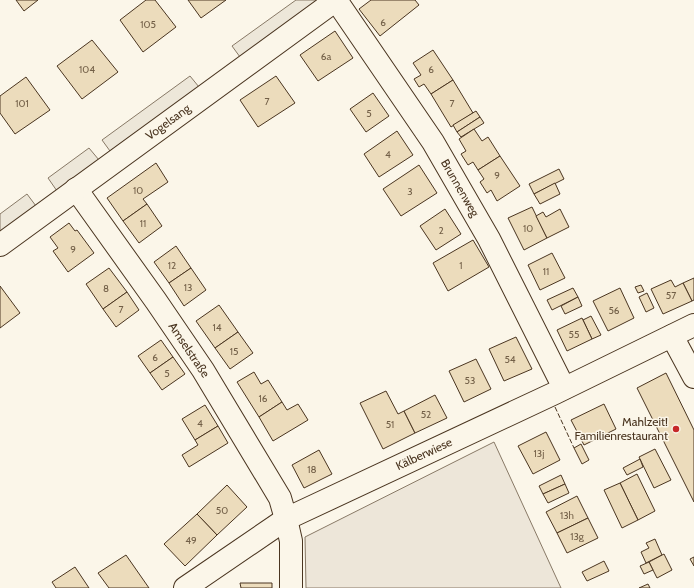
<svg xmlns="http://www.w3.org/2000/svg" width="694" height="588" viewBox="0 0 694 588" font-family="Cabin,sans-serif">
  <rect width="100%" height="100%" fill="#fbf6e9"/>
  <!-- green -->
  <polygon fill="#ede6d9" stroke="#887966" points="494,442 561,588 306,588 305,537"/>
  <!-- parking -->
  <g fill="#ede7d9" stroke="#887966">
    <polygon points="296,0 319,0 240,57 232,46"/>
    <polygon points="190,76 199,87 110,151 102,140"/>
    <polygon points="89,148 99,160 57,191 48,178"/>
    <polygon points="27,194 36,206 0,232 0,214"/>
  </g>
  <!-- building -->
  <g fill="#ecdcbc" stroke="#4a3520">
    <polygon points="16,0 38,0 24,11"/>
    <polygon points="146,0 155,0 176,27 143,52 120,20"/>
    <polygon points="188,0 226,0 201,18"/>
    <polygon points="371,0 415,0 419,5 380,36 359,9"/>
    <polygon points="335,31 353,58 318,81 300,55"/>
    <polygon points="92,40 118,72 82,99 57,66"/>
    <polygon points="433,50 453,80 431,94 424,84 419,87 414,79 421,75 413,63"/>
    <polygon points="276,76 295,103 258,127 240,100"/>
    <polygon points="26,77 50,110 15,134 0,113 0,96"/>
    <polygon points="453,80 473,113 451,127 431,94"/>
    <polygon points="373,93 389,116 366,132 350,109"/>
    <polygon points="476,111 480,117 457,132 453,125"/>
    <polygon points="480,117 484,123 461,137 457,132"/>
    <polygon points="474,129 482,141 488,137 500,156 478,170 473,162 468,165 461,154 466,151 459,139"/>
    <polygon points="397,131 413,155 379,177 364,154"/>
    <polygon points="500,156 520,186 497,201 491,190 487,193 480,182 484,179 478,170"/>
    <polygon points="156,163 168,182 143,199 147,204 123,221 107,198"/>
    <polygon points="419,165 437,193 401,216 383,189"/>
    <polygon points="559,169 564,179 534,194 529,184"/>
    <polygon points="555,183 560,194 540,204 534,194"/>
    <polygon points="147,204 162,226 139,243 123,221"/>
    <polygon points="532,207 547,238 524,250 508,218"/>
    <polygon points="445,209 461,234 436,250 420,226"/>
    <polygon points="560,209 569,227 547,238 536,216 543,212 546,217"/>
    <polygon points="69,223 75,231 77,230 94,253 68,272 53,251 58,248 50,237"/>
    <polygon points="473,240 489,267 448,291 433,263"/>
    <polygon points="176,246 191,268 169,283 154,262"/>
    <polygon points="552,253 565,278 540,290 528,265"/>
    <polygon points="109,268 127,292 103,309 86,284"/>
    <polygon points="191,268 206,290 184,306 169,283"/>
    <polygon points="694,278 694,300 692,301 683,283"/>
    <polygon points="671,280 675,287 683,283 692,301 663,314 651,289"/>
    <polygon points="641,285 644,291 638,293 635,287"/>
    <polygon points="0,286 20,313 0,328"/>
    <polygon points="573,288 578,297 552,310 547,300"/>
    <polygon points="620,288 634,318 608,331 593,301"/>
    <polygon points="127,292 139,310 116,327 103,309"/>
    <polygon points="647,293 654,308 646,312 639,297"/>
    <polygon points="578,297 582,306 565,314 561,306"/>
    <polygon points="219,305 238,332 215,348 196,321"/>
    <polygon points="591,316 601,335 592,339 583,320"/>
    <polygon points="582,318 592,339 567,351 557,330"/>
    <polygon points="238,332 253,353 230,369 215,348"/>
    <polygon points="516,337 532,369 504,381 489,349"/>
    <polygon points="161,340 173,357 150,373 138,356"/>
    <polygon points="173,357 185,374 162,390 150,373"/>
    <polygon points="476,359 491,389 464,402 449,371"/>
    <polygon points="254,372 261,384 268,380 282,402 259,417 237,382"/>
    <polygon points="666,373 694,430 694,502 637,388"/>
    <polygon points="386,391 398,414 404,411 415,433 383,449 360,403"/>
    <polygon points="435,395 447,418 415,433 404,411"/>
    <polygon points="282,402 287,410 298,404 308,420 273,441 259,417"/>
    <polygon points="604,404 616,429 584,445 571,420"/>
    <polygon points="205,405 218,426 195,440 182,419"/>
    <polygon points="218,426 228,443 189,467 182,455 198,445 195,440"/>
    <polygon points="546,432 560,460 533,474 518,446"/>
    <polygon points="581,444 589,460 582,464 574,448"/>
    <polygon points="655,449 671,480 654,488 639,457"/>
    <polygon points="319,450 332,474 304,488 292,465"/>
    <polygon points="640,459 643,467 627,475 623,468"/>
    <polygon points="637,474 655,511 638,520 620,483"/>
    <polygon points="561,475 565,484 543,494 539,486"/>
    <polygon points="620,483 638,520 622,528 604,490"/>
    <polygon points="565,484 569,493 548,503 543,494"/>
    <polygon points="227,485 247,507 217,535 197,514"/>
    <polygon points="577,496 588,518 557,533 546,512"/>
    <polygon points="197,514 217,535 185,566 164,544"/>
    <polygon points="588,518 598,538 567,553 557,533"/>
    <polygon points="655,539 662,555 646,563 641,552 649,548 646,543"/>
    <polygon points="664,554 672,570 657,578 649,562"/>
    <polygon points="126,555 149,588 109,588 98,573"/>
    <polygon points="694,557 694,566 690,559"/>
    <polygon points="604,561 609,571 587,581 582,572"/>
    <polygon points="649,562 653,570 644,574 640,566"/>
    <polygon points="75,567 89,588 56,588 52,582"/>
    <polygon points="240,583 272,583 272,588 241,588"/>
    <polygon points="648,584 650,588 639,588"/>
  </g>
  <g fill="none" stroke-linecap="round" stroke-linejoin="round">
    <!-- minor casing -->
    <g stroke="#4a3520" stroke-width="24">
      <g id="minor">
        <polyline points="336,0 433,142 489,239 564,388"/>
        <polyline points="76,189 156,301 203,370 280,498 286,519 291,541 291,588"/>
        <polyline points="0,245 336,0"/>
        <polyline points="672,336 694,377"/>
        <polyline points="185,588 286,519 555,393 694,325"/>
      </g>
    </g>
    <!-- minor -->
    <use href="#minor" stroke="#fbf6e9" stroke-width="22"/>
    <!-- fence -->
    <polyline stroke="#4a3520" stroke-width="1" stroke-dasharray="5 2" stroke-linecap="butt" points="555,407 574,448"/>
  </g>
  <!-- markers -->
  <circle fill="#c62828" stroke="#fbf6e9" stroke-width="1.5" cx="676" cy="429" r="4"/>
  <g text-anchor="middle" stroke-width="3" stroke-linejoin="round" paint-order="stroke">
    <!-- number labels -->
    <g font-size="10" fill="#725f47">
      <text x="383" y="26">6</text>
      <text x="148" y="28">105</text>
      <text x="326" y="60">6a</text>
      <text x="87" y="73">104</text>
      <text x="431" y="73">6</text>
      <text x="267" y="105">7</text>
      <text x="22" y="107">101</text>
      <text x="452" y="107">7</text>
      <text x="369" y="117">5</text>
      <text x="388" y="158">4</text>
      <text x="497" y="179">9</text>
      <text x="138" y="194">10</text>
      <text x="410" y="195">3</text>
      <text x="143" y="227">11</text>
      <text x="528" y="232">10</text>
      <text x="441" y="234">2</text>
      <text x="73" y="253">9</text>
      <text x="172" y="269">12</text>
      <text x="461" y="269">1</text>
      <text x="546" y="275">11</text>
      <text x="188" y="291">13</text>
      <text x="106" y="292">8</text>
      <text x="671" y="299">57</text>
      <text x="121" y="313">7</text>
      <text x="614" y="314">56</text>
      <text x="217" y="331">14</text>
      <text x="574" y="338">55</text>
      <text x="234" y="355">15</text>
      <text x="155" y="361">6</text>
      <text x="510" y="363">54</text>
      <text x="167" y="377">5</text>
      <text x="470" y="384">53</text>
      <text x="263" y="402">16</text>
      <text x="426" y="418">52</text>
      <text x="200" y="427">4</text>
      <text x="390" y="428">51</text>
      <text x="539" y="457">13j</text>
      <text x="312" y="473">18</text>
      <text x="222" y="514">50</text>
      <text x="567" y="519">13h</text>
      <text x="577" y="540">13g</text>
      <text x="191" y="544">49</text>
    </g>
    <!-- street labels -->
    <g font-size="12" fill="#4a3520" stroke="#fbf6e9">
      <text transform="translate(168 122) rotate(-36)" y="4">Vogelsang</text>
      <text transform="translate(460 188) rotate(60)" y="4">Brunnenweg</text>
      <text transform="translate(189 350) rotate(56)" y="4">Amselstraße</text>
      <text transform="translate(424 454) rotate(-25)" y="4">Kälberwiese</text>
    </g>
    <!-- poi labels -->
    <g font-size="12" fill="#4a3520" stroke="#fbf6e9" text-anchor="end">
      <text x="668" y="426">Mahlzeit!<tspan x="668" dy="14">Familienrestaurant</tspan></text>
    </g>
  </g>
</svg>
